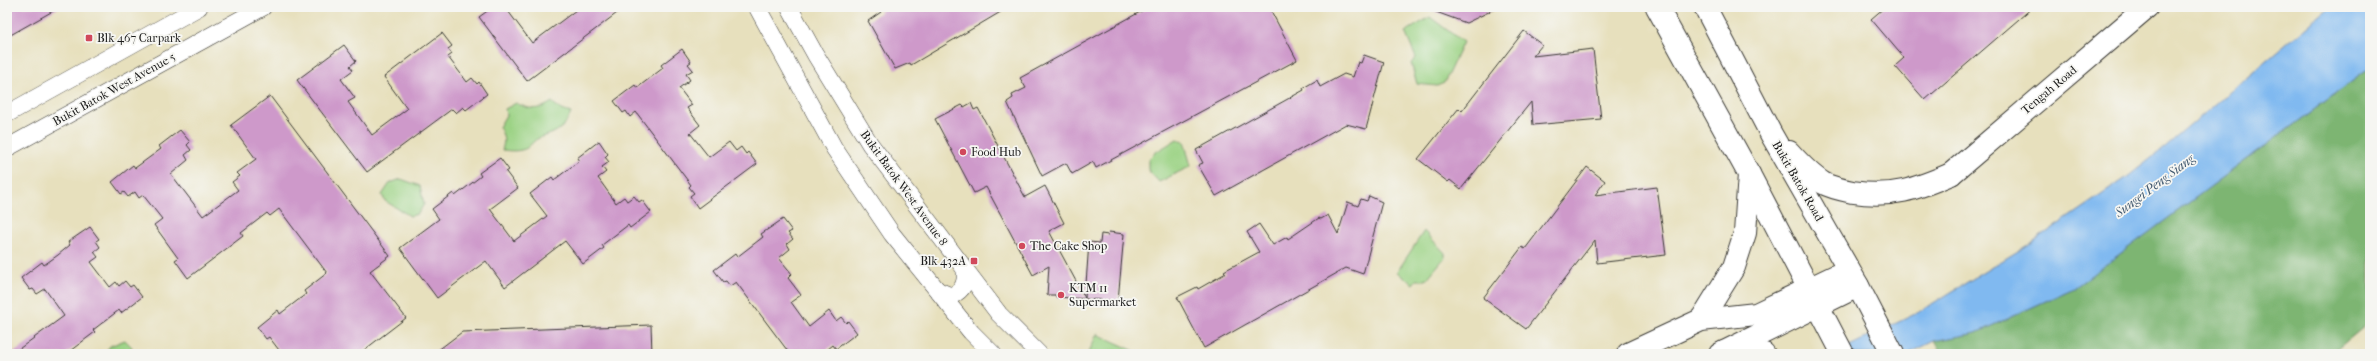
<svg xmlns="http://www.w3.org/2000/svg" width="2377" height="361" viewBox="0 0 2377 361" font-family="'IM FELL French Canon',serif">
  <rect width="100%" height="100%" fill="#f6f6f2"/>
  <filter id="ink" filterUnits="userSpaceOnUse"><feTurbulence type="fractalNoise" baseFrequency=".025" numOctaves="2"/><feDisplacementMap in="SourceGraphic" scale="8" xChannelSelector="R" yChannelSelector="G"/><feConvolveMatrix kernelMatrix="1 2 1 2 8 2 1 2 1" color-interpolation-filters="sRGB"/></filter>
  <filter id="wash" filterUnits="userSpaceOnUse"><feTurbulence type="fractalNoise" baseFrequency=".012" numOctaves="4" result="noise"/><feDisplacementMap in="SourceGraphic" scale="16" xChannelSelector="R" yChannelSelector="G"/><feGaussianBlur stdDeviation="0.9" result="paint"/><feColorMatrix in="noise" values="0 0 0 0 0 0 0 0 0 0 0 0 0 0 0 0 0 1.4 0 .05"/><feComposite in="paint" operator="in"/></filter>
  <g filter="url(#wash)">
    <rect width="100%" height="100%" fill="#e7e0bd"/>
    <!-- green -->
    <g fill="#9cd385" stroke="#5c7850">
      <polygon points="1430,17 1463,42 1444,83 1437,86 1417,84 1411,63 1416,58 1405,32"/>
      <path d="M552,102L561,110L571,113C564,130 555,133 539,138C534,140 531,145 527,148C519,152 511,151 502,150C505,141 504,135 499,127L506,115L505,109L516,103C531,110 538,111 552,102Z"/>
      <polygon points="1177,139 1184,141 1191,166 1159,182 1148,170 1148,160 1156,152"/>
      <polygon points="401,179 420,186 424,204 418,214 410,216 385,201 382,195 390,183"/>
      <polygon points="1424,231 1445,253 1445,257 1426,280 1416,280 1413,284 1397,272"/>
      <polygon points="1097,334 1139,353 1139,354 1088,354"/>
      <polygon points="125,340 132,347 130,354 104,354 110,346"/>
    </g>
    <!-- forest -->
    <polygon fill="#7db572" stroke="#4c6847" points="2370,68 2370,322 2331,354 1941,354 1934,341 1976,333 2074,288"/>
    <!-- water -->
    <polygon fill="#80b9f0" stroke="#4e6a86" points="2330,7 2370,7 2370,68 2074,288 1976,333 1934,341 1908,354 1833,354 1917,313 2031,243 2126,178 2159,152"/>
    <g id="blocks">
      <!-- building -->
      <g fill="#ce99ca">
        <polygon points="7,7 60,7 7,37"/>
        <polygon points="493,7 505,7 532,43 580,7 625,7 527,81 479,17"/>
        <polygon points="878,7 1009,7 911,65 910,63 895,69 868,21 881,12"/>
        <polygon points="1149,7 1269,7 1297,60 1096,168 1093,162 1072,174 1066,163 1042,176 1007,102 1013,98 1012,95 1026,88 1020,78"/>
        <polygon points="1428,7 1499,7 1466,23 1428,9"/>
        <polygon points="1885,7 2033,7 1925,100 1895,66 1904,58 1871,19"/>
        <polygon points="1524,31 1542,45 1533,56 1593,49 1601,119 1533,125 1531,102 1461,189 1450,180 1448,182 1418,159 1459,108 1462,111"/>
        <polygon points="442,33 452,46 448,49 452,54 448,57 467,82 472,78 477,84 479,82 487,94 466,110 463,107 456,113 452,109 367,172 297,80 344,45 356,61 350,66 353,70 341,79 355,98 348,102 372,135 407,109 384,77"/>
        <polygon points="682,49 691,62 688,64 693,70 686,74 690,80 679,88 692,105 687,108 700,125 690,133 709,157 729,142 736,151 741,147 746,154 748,152 757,164 698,208 690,196 694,193 689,187 691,185 636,112 630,117 626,111 623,113 614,101 635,85 637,88 663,68 661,65"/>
        <polygon points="1364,55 1384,62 1366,129 1346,124 1216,196 1198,165 1203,163 1196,150 1304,90 1303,88 1317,80 1320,87 1344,74 1353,77 1358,62 1361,63"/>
        <polygon points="270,96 390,256 370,271 406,318 359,354 282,354 269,337 266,339 257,327 278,310 280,314 306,294 304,291 327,273 279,209 270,216 267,213 241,233 243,236 188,278 175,260 178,258 154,225 162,219 143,195 139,198 135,192 128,197 124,192 121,194 112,182 133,165 135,168 161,149 159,146 180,130 190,142 187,145 191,150 185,155 188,160 171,174 203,216 238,190 232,182 240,176 237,173 256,159 231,125"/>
        <polygon points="971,103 974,110 978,108 1025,197 1045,186 1064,223 1049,231 1085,298 1089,242 1100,243 1101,234 1108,235 1109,232 1124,234 1118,301 1056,297 1056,295 1047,295 1049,266 1033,275 986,187 974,193 935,119 962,105 964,107"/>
        <polygon points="599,141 608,154 605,157 609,162 602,167 606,172 598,178 616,203 624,197 627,201 634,196 639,202 642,200 651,212 630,228 628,225 602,245 604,248 583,264 565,241 505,287 486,261 437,298 400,248 439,219 432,209 453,193 455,196 481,176 479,173 500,158 509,170 506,172 518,188 490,209 514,241 547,216 530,194 552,177 554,180 579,161 577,158"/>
        <polygon points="1587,167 1605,181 1595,195 1657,187 1666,255 1597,263 1595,240 1526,329 1483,298 1522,247 1525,249"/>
        <polygon points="1369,196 1382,202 1363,274 1346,268 1204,348 1177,297 1197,287 1198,289 1226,273 1224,271 1259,252 1247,232 1259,224 1273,245 1287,237 1288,239 1319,218 1321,219 1328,215 1338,234 1348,202 1358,206 1361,199 1367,201"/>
        <polygon points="783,219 792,231 788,233 793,239 787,244 790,249 779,258 792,274 788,278 801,295 791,302 809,327 829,311 836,321 841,317 846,323 848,321 857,333 836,349 833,345 822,354 790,354 736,282 730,286 726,281 723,282 714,270 735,254 737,257 763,237 761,234"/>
        <polygon points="90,227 99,239 96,241 100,247 94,252 98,257 91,262 110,287 116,282 119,286 125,281 130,287 133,285 142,297 121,313 119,310 93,330 95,332 66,354 12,354 64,316 45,289 37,294 33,289 30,290 21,278 42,262 44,265 58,255 70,245 68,242"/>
        <polygon points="651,325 652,354 433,354 462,332"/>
      </g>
    </g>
  </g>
  <g filter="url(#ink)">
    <use href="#blocks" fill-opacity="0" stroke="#3a3934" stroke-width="1"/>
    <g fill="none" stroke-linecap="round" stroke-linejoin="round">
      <!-- street casing -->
      <g stroke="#3a3934" stroke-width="18">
        <g id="street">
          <polyline points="757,7 834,148 892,234 971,332 993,354"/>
          <polyline points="789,7 815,54 870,144 999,314 1039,354"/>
          <polyline points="7,114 199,7"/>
          <polyline points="7,148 263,7"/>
          <path d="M939,291L951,296C964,290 966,283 965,270"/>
        </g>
      </g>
      <!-- secondary casing -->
      <g stroke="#3a3934" stroke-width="24">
        <g id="secondary">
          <polyline points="1951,174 2147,7"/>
          <polyline points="1628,354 1701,320 1756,314 1848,270"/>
          <polyline points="1720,354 1858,286"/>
        </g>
      </g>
      <!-- primary casing -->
      <g stroke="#3a3934" stroke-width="24">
        <g id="primary">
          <polyline points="1657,7 1749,174 1843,354"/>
          <polyline points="1705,7 1771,134 1858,286 1893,354"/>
          <path d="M1789,152C1799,163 1810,175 1823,183C1832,188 1843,190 1853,192C1892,198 1916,189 1951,174"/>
          <polyline points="1701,320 1734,267 1745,233 1749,174"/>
          <polyline points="1724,352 1764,354"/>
        </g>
      </g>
      <!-- street -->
      <use href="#street" stroke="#fff" stroke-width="17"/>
      <!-- secondary -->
      <use href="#secondary" stroke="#fff" stroke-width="22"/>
      <!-- primary -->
      <use href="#primary" stroke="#fff" stroke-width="22"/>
    </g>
  </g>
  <!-- markers -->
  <g fill="#d1495b" stroke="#f6f6f2" stroke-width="1.5">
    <rect x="85" y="34" width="8" height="8" rx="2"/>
    <circle cx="963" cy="152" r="4"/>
    <circle cx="1022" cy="246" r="4"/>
    <rect x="970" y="257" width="8" height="8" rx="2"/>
    <circle cx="1061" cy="295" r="4"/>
  </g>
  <g text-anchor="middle" stroke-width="3.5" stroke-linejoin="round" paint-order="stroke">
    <!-- poi labels -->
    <g font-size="12" fill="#1c1c1c" stroke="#f6f6f2" text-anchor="start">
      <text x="97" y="42">Blk 467 Carpark</text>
      <text x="971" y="156">Food Hub</text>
      <text x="1030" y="250">The Cake Shop</text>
      <text x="966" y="265" text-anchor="end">Blk 432A</text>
      <text x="1069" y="292">KTM 11<tspan x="1069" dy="14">Supermarket</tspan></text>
    </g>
    <!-- street labels -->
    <g font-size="12" fill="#1c1c1c" stroke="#f6f6f2">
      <text transform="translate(114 89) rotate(-29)" y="4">Bukit Batok West Avenue 5</text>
      <text transform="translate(2049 90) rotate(-40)" y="4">Tengah Road</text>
      <text transform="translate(1798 181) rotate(60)" y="4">Bukit Batok Road</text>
      <text transform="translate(904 188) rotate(54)" y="4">Bukit Batok West Avenue 8</text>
    </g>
    <!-- water labels -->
    <g font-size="13" font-style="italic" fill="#445b71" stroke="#f6f6f2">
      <text transform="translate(2154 185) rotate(-37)" y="5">Sungei Peng Siang</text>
    </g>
  </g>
  <!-- margin -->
  <rect width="2377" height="361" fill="none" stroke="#f6f6f2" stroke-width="24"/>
</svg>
